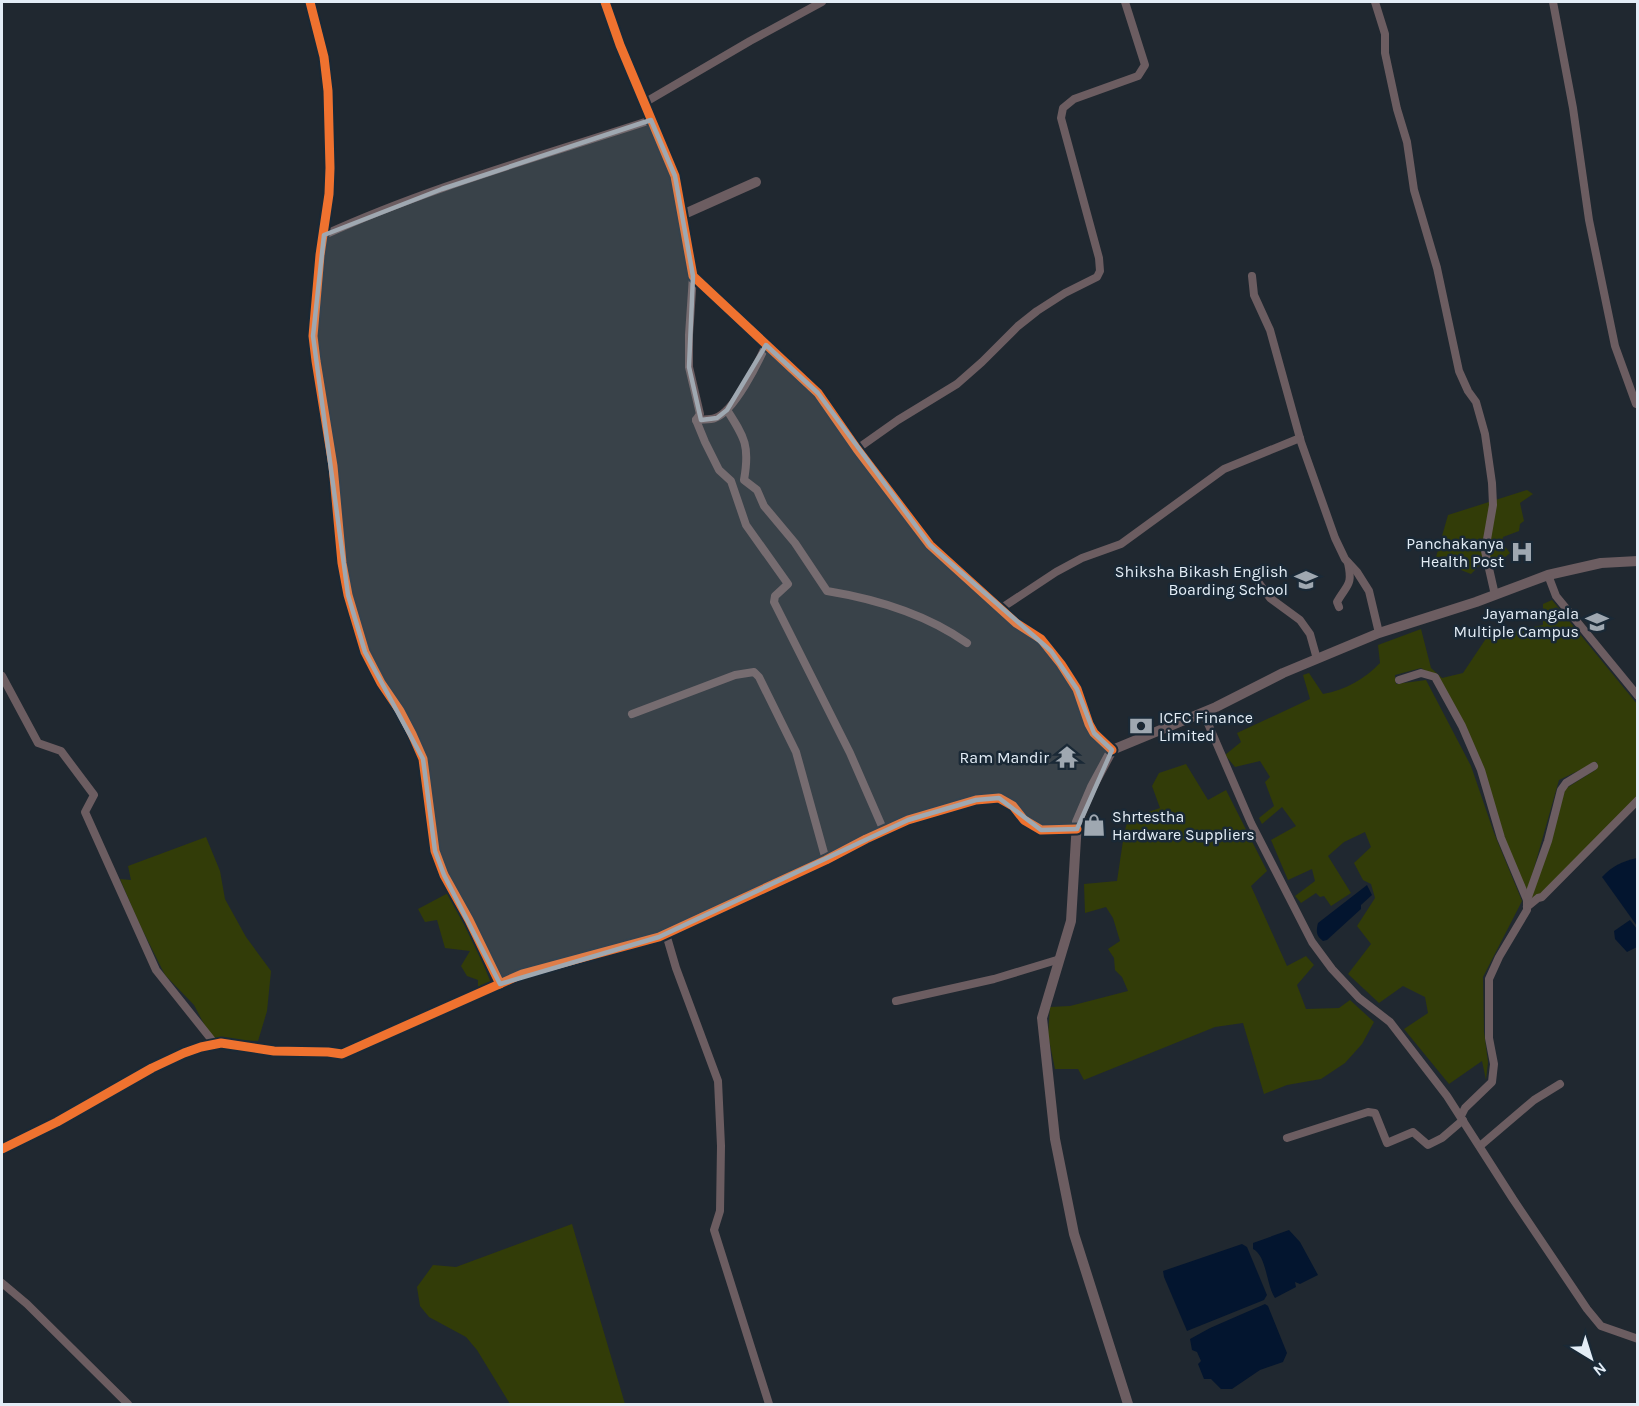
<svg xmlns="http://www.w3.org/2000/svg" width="1639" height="1406" viewBox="0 0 1639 1406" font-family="Karla,sans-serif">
  <rect width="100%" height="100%" fill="#202830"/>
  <!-- green -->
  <g fill="#323c08">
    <polygon points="1527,490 1533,494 1520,503 1524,521 1520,524 1519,531 1503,537 1502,543 1510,553 1497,564 1479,566 1471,574 1461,570 1454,556 1436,557 1448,515"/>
    <path d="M1552,600L1637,704V796L1542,895L1530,901L1551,843L1565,789L1597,769V762L1559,780L1527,893L1504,839L1484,769L1438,678L1421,668L1395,675L1396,684L1426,680L1471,766L1494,833L1522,901L1483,977L1484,1032L1488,1062L1486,1080L1482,1061L1449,1084L1404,1029L1428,1013L1425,997L1403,986L1379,1003L1348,974L1371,944L1357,926L1375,898L1371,884L1363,880L1354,863L1371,847L1365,832L1344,842L1328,856L1351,893L1331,906L1324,896L1320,897L1316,893L1301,903L1295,896L1315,881L1312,869L1288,880L1271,840L1296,826L1282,807L1262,824L1259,818L1274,806L1265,782L1270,777L1260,761L1235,767L1225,755L1241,742L1237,733L1310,699L1303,675L1309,673L1323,694C1345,690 1365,679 1380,663L1378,645L1421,629L1431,668L1442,678L1463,673L1487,637L1543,625V604Z"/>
    <polygon points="1186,764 1208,800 1226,790 1267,871 1251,886 1287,966 1306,956 1314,965 1297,985 1306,1009 1339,1008 1350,1000 1374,1022 1362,1044 1345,1063 1321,1079 1287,1085 1264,1094 1243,1023 1215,1027 1084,1080 1078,1069 1055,1069 1048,1035 1050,1007 1070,1006 1128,991 1122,977 1115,970 1114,958 1108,949 1120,941 1113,918 1106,907 1085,913 1084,884 1117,881 1124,834 1128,819 1160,808 1152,786 1159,773"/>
    <polygon points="206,837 220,871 225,899 246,937 271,971 267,1011 258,1041 212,1039 194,1005 165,975 138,921 120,879 131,880 128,866"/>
    <polygon points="450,892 468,926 491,983 478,987 478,980 467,976 461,966 470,951 445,948 437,920 425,922 418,909"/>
    <polygon points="572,1224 625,1404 510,1404 477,1350 466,1337 429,1317 420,1306 417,1287 433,1265 456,1267"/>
  </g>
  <!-- water -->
  <g fill="#03152f">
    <path d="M1637,858H1638L1637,926L1602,877C1612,866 1623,861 1637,858Z"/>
    <path d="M1367,885L1372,895L1361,905V909L1327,940L1323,941C1316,936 1316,931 1318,923Z"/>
    <polygon points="1630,920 1637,929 1637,947 1627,952 1615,939 1614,931"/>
    <path d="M1289,1230L1300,1242L1318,1275L1300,1284L1295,1282L1296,1287L1275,1298C1266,1285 1267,1256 1253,1249V1243Z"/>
    <polygon points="1242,1244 1247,1247 1267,1295 1264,1300 1187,1331 1164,1277 1163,1271"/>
    <polygon points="1265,1304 1268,1306 1287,1353 1283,1362 1260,1370 1232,1389 1221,1389 1211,1379 1204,1379 1198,1364 1201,1361 1197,1352 1192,1350 1190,1339 1210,1328"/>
  </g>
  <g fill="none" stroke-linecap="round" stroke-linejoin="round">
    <!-- minor -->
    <g stroke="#6c5d61" stroke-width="8">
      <polyline points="310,2 324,57 328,91 330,168 329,194 320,255 313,336 316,361 333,466 342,563 348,595 365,652 381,683 400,711 412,734 423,759 435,851 444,875 469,920 500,984"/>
      <polyline points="1375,2 1385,34 1385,53 1397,109 1407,142 1414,190 1437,268 1459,371 1468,391 1476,402 1485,434 1492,483 1493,505 1485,551 1495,595"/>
      <polyline points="1553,2 1573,108 1589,220 1615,346 1636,404"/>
      <polyline points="644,103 750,41 822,2"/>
      <path d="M324,235C429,187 542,156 651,120"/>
      <polyline points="693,276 689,335 689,367 700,414 696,420 705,442 719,470 731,481 746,525 788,584 775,596 774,602 850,753 884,831"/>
      <polyline points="1252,276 1254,295 1270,330 1301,442 1335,538 1345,559 1357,572 1369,591 1379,633"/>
      <path d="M727,410C745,438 750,446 744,480L757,490L764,506L795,543L827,591C876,599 926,614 967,643"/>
      <path d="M696,420C702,419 710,420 715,418C734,412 758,363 766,345"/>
      <polyline points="857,449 898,420 957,384 982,362 1018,326 1037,311 1065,293 1097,277 1100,271 1099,258 1061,118 1063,108 1074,99 1138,76 1145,65 1125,2"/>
      <polyline points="1548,575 1556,596 1638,696"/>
      <polyline points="1259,583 1270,598 1300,620 1310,634 1317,659"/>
      <path d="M1339,607L1337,602C1347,584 1353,586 1348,563"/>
      <polyline points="1000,609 1056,572 1082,558 1121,544 1224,469 1300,438"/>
      <polyline points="2,676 38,743 61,751 94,795 85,812 156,970 215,1044"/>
      <polyline points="1399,680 1421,673 1435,677 1462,726 1481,770 1501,838 1527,900 1527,910 1499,957 1489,979 1489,1038 1494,1064 1492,1082 1465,1108 1461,1116"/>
      <polyline points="1203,712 1251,823 1312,942 1332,969 1359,998 1390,1022 1447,1096 1513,1199 1587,1309 1601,1326 1638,1339"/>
      <polyline points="632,714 735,675 754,672 759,677 796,752 826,860"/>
      <polyline points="1527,900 1548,841 1561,790 1566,783 1594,766"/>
      <polyline points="1527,907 1538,898 1542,897 1638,800"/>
      <polyline points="666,934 676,968 718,1081 721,1146 720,1211 714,1230 769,1404"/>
      <polyline points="896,1001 994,979 1060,959"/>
      <polyline points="1287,1138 1368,1112 1375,1113 1387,1143 1413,1132 1428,1145 1442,1138 1463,1120"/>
      <polyline points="1480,1146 1534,1100 1560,1084"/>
      <polyline points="2,1149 57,1122 152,1068 184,1053 201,1047 221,1043 274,1051 328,1052 342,1054 522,974 659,937 826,860 866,839 908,820 976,800 999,798 1013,806 1024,820 1041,830 1077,829"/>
      <polyline points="2,1283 27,1304 128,1404"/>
    </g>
    <!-- tertiary -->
    <g stroke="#6c5d61" stroke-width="10">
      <polyline points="605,2 620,45 675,176 693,276 818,393 857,449 930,545 1016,623 1041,639 1061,664 1077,689 1089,724 1094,733 1112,750"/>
      <polyline points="682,215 756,182"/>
      <polyline points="1112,750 1092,787 1077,822 1071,921 1042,1018 1055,1139 1074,1234 1128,1404"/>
      <polyline points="1112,750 1216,707 1283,673 1379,633 1476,602 1548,575 1601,563 1638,561"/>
    </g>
    <!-- cycleway casing -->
    <g stroke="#1a2936" stroke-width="13">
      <g id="cycleway">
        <polyline points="310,2 324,57 328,91 330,168 329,194 320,255 313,336 316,361 333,466 342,563 348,595 365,652 381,683 400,711 412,734 423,759 435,851 444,875 469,920 500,984"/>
        <polyline points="605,2 620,45 675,176 693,276 818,393 857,449 930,545 1016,623 1041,639 1061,664 1077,689 1089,724 1094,733 1112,750"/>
        <polyline points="2,1149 57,1122 152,1068 184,1053 201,1047 221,1043 274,1051 328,1052 342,1054 522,974 659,937 826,860 866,839 908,820 976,800 999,798 1013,806 1024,820 1041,830 1077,829"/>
      </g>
    </g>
    <!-- cycleway -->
    <use href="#cycleway" stroke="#ef722f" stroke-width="9"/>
  </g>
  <!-- marked area -->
  <path fill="#9fa8b1" fill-opacity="0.2" stroke="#9fa8b1" stroke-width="4.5" stroke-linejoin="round" d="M651,120L675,176L693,276L689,367L701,420L717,418L727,410L766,345L818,393L930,545L1051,651L1077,689L1094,733L1112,750L1077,829L1041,830L999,798L976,800L908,820L659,937L500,984L444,875L435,851L423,759L365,652L348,595L313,336L324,235L442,189Z"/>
  <!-- icons -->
  <defs>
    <g id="hospital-bare" transform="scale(1.8)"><path d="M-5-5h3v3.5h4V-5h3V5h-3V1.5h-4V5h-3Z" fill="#9fa8b1" stroke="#1a2936" stroke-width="2.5" paint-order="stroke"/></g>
    <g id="school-bare" transform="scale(1.8)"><path d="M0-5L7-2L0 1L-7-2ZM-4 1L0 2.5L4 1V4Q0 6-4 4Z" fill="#9fa8b1" stroke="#1a2936" stroke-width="2.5" paint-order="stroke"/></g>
    <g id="bank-bare" transform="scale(1.8)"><path d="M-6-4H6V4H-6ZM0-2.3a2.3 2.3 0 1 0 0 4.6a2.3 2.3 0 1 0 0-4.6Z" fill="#9fa8b1" stroke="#1a2936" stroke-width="2.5" paint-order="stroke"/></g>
    <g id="temple-bare" transform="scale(1.8)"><path d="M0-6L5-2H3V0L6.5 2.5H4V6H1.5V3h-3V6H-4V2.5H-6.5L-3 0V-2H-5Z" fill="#9fa8b1" stroke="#1a2936" stroke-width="2.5" paint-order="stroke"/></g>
    <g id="shop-bare" transform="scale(1.8)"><path d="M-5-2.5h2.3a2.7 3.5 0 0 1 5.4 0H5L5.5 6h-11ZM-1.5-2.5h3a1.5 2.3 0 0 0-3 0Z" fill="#9fa8b1" stroke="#1a2936" stroke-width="2.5" paint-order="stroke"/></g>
  </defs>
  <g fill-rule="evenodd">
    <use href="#hospital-bare" x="1522" y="552"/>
    <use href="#school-bare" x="1306" y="580"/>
    <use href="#school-bare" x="1597" y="622"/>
    <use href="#bank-bare" x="1141" y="726"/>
    <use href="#temple-bare" x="1067" y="757"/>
    <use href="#shop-bare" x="1094" y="825"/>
  </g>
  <g text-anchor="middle" stroke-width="5" stroke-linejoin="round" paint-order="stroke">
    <!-- poi labels -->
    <g font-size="16" fill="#e3edf6" stroke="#1a2936" text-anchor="end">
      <text x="1504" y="549">Panchakanya<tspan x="1504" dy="18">Health Post</tspan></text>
      <text x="1288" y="577">Shiksha Bikash English<tspan x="1288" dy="18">Boarding School</tspan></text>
      <text x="1579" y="619">Jayamangala<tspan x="1579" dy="18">Multiple Campus</tspan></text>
      <text x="1159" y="723" text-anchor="start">ICFC Finance<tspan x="1159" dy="18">Limited</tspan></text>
      <text x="1049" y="763">Ram Mandir</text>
      <text x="1112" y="822" text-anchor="start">Shrtestha<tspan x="1112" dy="18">Hardware Suppliers</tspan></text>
    </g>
  </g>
  <!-- border -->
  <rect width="1639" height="1406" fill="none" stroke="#e3edf6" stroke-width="6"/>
  <!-- north arrow -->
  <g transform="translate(1591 1358) rotate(142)" stroke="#1a2936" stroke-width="4.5" paint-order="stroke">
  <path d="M0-4.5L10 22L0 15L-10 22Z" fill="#e3edf6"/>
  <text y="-9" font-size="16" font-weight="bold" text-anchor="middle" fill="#e3edf6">N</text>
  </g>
</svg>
